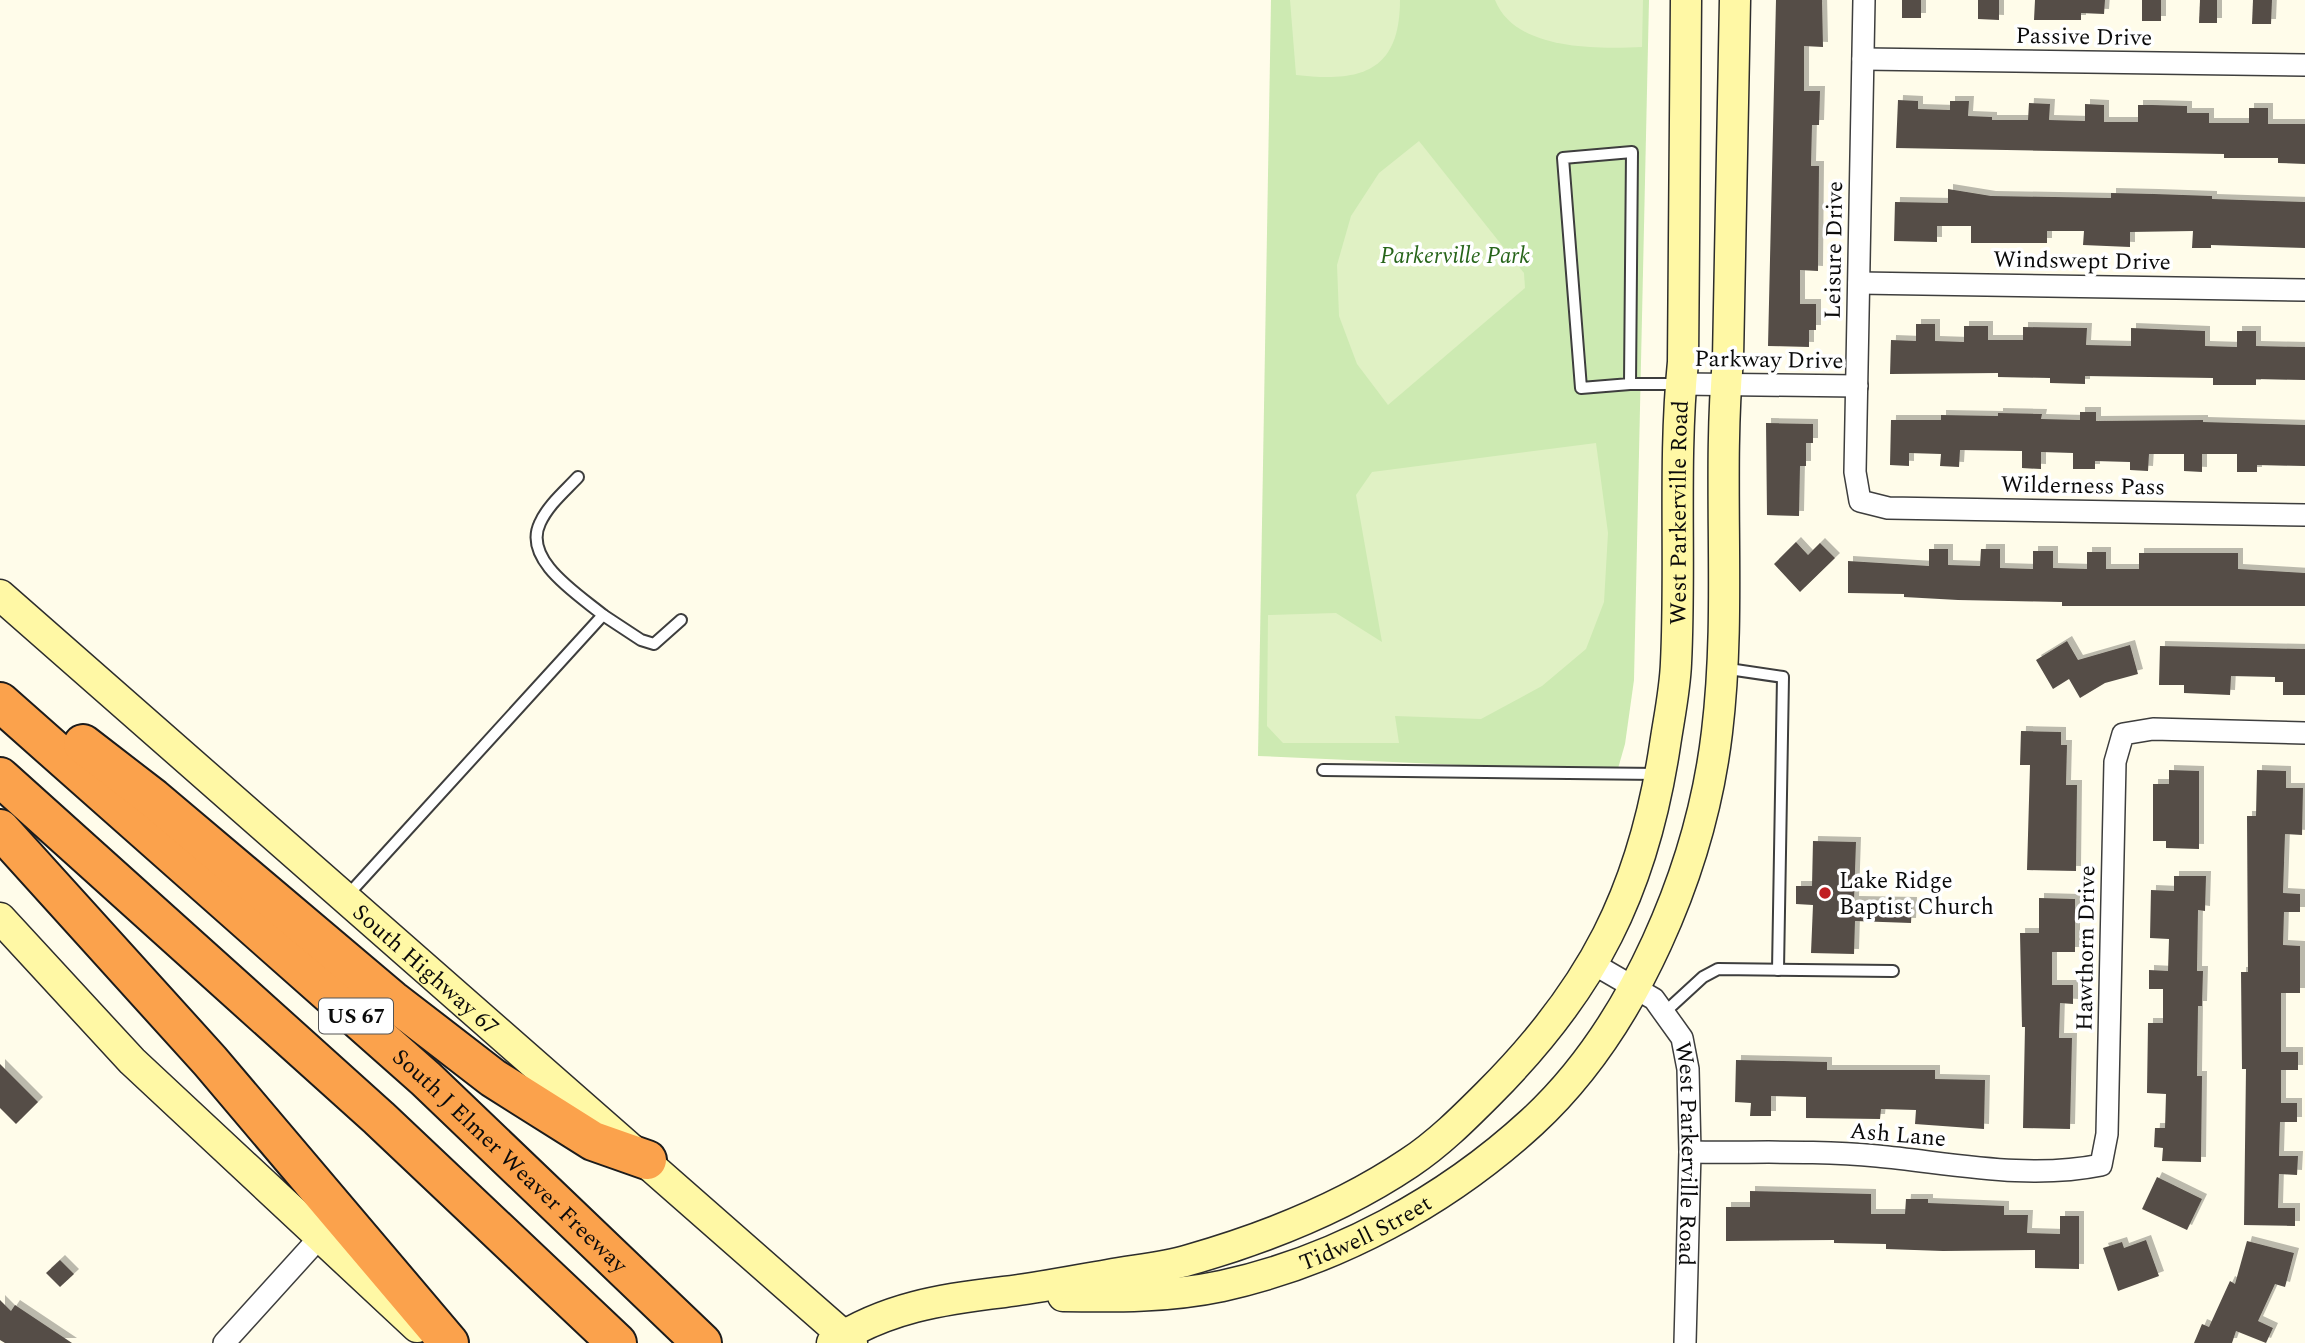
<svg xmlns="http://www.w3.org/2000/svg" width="2305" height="1343" viewBox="0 0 2305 1343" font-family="Spectral,serif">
  <defs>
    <filter id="shadow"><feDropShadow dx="5" dy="-5" stdDeviation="0" flood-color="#0004"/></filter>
  </defs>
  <rect width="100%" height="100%" fill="#fffcea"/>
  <!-- green -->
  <polygon fill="#cdeab2" points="1271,0 1649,0 1634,680 1625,744 1617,772 1258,756"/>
  <!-- pitch -->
  <g fill="#e0f1c4">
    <path d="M1290,0H1400C1400,74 1358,82 1296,75Z"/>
    <path d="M1495,0H1643L1642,47C1598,49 1515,51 1495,0Z"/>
    <polygon points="1419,141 1524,273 1525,288 1388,405 1357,364 1339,316 1337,265 1351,216 1379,173"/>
    <polygon points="1596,443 1608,533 1604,602 1586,649 1542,686 1481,719 1395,716 1399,743 1283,743 1267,726 1268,615 1336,613 1382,642 1356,495 1372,472"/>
  </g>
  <!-- building -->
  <g fill="#544d47" filter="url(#shadow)">
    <polygon points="1776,0 1822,0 1823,47 1804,46 1804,91 1820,91 1819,125 1812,125 1811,166 1819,166 1818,271 1800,270 1800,304 1816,304 1816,330 1809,330 1809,347 1768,346"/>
    <rect x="1902" y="0" width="19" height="18"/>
    <polygon points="1978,0 1999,0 1999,20 1978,19"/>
    <polygon points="2035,0 2105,0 2104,14 2081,13 2081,20 2034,20"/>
    <rect x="2142" y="0" width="19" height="21"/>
    <polygon points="2200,0 2217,0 2217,23 2199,23"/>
    <polygon points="2253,0 2272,0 2271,24 2252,24"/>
    <polygon points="1898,100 1918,101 1918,109 1950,110 1950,101 1969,101 1968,116 1992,117 1992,120 2028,120 2029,103 2050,104 2049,120 2085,121 2085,104 2104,105 2104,122 2138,122 2138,105 2152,105 2187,106 2187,113 2209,113 2209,123 2249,123 2249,108 2268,108 2268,124 2305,124 2305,164 2278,163 2278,158 2224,158 2224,154 1896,148"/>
    <polygon points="1948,189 1991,196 2111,198 2111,193 2154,194 2212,196 2212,199 2305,202 2305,248 2211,245 2211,248 2192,248 2193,231 2130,232 2130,247 2083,245 2084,231 2047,231 2047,243 1971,243 1971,226 1937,226 1937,242 1894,241 1895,202 1948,203"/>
    <polygon points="1916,324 1935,324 1935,341 1964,342 1964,326 1988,326 1988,340 2023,340 2023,327 2087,328 2086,345 2131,346 2131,328 2205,331 2205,346 2237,347 2237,331 2256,331 2256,346 2305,347 2305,380 2256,379 2256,385 2213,385 2213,378 2085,376 2085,384 2050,383 2050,378 1998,377 1998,373 1890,374 1891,340 1916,341"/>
    <polygon points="2080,412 2096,412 2096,421 2203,420 2203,422 2305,425 2305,466 2257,465 2257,472 2237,472 2237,454 2202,454 2202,472 2184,471 2184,454 2149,454 2148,471 2130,470 2130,462 2095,461 2095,469 2073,469 2073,453 2041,452 2041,469 2022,468 2022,451 1960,450 1959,467 1940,466 1941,454 1909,453 1909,466 1890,465 1891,420 1941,420 1941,415 1998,416 1998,413 2042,414 2041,419 2080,420"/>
    <polygon points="1766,423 1813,424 1813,443 1806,443 1806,466 1800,466 1799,516 1767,515"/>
    <polygon points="1796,542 1808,555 1820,543 1835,558 1800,592 1774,564"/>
    <polygon points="1929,549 1948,549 1948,565 1980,566 1981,549 2000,549 2000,568 2033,569 2033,551 2053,551 2053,568 2087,569 2087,552 2106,552 2106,569 2139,569 2139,553 2238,553 2238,569 2305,573 2305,606 2062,606 2062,602 1958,600 1904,597 1904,594 1848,593 1848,561 1929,566"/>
    <polygon points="2067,641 2078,660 2130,645 2138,674 2105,683 2080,698 2069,679 2053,689 2036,660"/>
    <polygon points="2160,646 2305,649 2305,695 2283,695 2283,682 2275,682 2275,677 2231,676 2230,695 2184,693 2184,685 2159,685"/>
    <polygon points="2021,731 2061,732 2061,745 2067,745 2066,785 2077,785 2076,871 2027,870 2030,765 2020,765"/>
    <polygon points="2169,770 2199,771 2199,849 2166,848 2166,841 2153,841 2153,784 2169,784"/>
    <polygon points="2257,770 2286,771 2286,788 2303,788 2302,835 2285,834 2283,893 2300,894 2300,912 2284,912 2283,945 2300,946 2300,993 2281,993 2281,1052 2298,1052 2298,1070 2281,1070 2281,1103 2297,1103 2297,1122 2280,1122 2279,1156 2298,1156 2297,1175 2279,1174 2278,1208 2295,1208 2295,1226 2244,1225 2246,1069 2242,1069 2241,972 2248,972 2247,816 2256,816"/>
    <polygon points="1813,841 1856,842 1854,901 1912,902 1911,923 1855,921 1854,954 1811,953 1813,905 1796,904 1796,886 1812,886"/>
    <polygon points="2174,876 2206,876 2205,911 2198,910 2197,971 2203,971 2202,1006 2198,1006 2197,1076 2202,1076 2201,1162 2162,1161 2163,1148 2154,1147 2155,1128 2165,1128 2166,1094 2147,1093 2148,1023 2163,1023 2163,989 2149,989 2149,970 2168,971 2169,939 2150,938 2151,890 2174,891"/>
    <polygon points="2039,898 2075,899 2075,952 2052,952 2052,985 2073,985 2073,1004 2060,1003 2059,1038 2072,1038 2070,1129 2023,1128 2025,1027 2022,1027 2020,933 2039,933"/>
    <polygon points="1736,1060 1827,1062 1827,1070 1935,1070 1935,1079 1985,1080 1984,1129 1915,1124 1916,1110 1881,1109 1880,1119 1806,1118 1806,1097 1771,1096 1771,1116 1750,1116 1751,1103 1735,1102"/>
    <polygon points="0,1064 38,1102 16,1124 0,1108"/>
    <polygon points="2157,1177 2202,1199 2187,1230 2142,1209"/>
    <polygon points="1750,1191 1871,1194 1871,1214 1905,1214 1906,1199 1928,1199 1928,1203 2004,1206 2004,1215 2028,1215 2027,1233 2060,1234 2060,1216 2079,1216 2079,1269 2035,1268 2035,1250 1943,1251 1886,1249 1886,1244 1834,1243 1834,1240 1726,1241 1726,1207 1750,1207"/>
    <polygon points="2146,1240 2159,1276 2118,1291 2103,1248 2122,1242 2124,1248"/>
    <polygon points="2247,1241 2294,1253 2285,1287 2275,1284 2258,1321 2273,1328 2266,1343 2236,1331 2232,1343 2194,1343 2202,1324 2209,1327 2230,1281 2235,1284"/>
    <polygon points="60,1260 74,1274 60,1287 46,1273"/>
    <polygon points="0,1300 11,1311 15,1305 72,1343 5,1343 0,1340"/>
  </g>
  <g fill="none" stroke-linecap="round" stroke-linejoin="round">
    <!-- service casing -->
    <g stroke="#3e3e3e" stroke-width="14">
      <g id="service">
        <polyline points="1630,384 1632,152 1563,158 1581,388 1630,384 1678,384"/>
        <polyline points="603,615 641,640 654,644 681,620"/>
        <polyline points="1722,668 1783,677 1778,970"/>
        <polyline points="1323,770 1658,774"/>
        <path d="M346,897L603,615C579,595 522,560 540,523C548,505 565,491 578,477"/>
        <polyline points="1666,1011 1703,977 1718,969 1893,971"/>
      </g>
    </g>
    <!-- minor casing -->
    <g stroke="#3e3e3e" stroke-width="24">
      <g id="minor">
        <polyline points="1864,0 1855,472 1860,501 1888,508 2305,515"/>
        <polyline points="1863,59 2305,65"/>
        <polyline points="1859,283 2305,290"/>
        <polyline points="1681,384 1857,386"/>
        <path id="s1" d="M1592,963L1654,999L1682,1038L1688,1069L1690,1152L1685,1343"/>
        <path d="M1690,1152C1752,1153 1816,1150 1877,1156C1951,1163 2027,1180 2101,1165L2107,1134L2115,762L2123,734L2153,729L2305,733"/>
        <polyline points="224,1343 320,1237"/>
      </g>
    </g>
    <!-- secondary casing -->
    <g stroke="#2d2d2d" stroke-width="33">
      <g id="secondary">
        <path id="s2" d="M0,595L852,1343"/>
        <polyline points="0,918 132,1061 417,1327"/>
        <path id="s3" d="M1063,1296C1117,1297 1170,1297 1222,1286C1336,1261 1446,1201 1532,1122C1634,1028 1701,868 1717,732C1732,608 1717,483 1728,359L1735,0"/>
        <path id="s4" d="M832,1343C885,1308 942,1299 1004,1292C1038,1288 1073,1281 1108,1275C1135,1270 1163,1268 1189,1260C1266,1238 1342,1208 1409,1163C1438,1144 1464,1118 1488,1094C1593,989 1643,891 1665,745C1669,718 1675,690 1676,663C1681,562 1673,462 1683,362L1686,0"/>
      </g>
    </g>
    <!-- motorway casing -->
    <g stroke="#1c1c1c" stroke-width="42">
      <g id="motorway">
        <path id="s5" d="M0,702L426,1079L702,1343"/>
        <polyline points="83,744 153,798 392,1000 493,1078 593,1141 647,1160"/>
        <polyline points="0,777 379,1118 617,1343"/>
        <polyline points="0,829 210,1061 449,1343"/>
      </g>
    </g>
    <!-- service -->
    <use href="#service" stroke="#fff" stroke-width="10"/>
    <!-- minor -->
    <use href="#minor" stroke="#fff" stroke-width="21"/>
    <!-- secondary -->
    <use href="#secondary" stroke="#fff8a5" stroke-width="30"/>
    <!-- motorway -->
    <use href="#motorway" stroke="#fba24c" stroke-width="38"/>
  </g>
  <!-- markers -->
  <circle fill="#c01e21" stroke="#fff" stroke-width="2.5" cx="1825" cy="893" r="7"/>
  <g text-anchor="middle" stroke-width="7" stroke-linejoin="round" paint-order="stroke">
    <!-- shield labels -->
    <rect fill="#fff" stroke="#545454" stroke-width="2" x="319" y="998.5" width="74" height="35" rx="5"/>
    <g font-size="21" font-weight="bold" fill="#0b0b0b">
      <text x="356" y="1023">US 67</text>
    </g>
    <!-- street labels -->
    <g font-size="23" fill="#0b0b0b" stroke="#fff">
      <text transform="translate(2084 36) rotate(1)" y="8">Passive Drive</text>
      <text transform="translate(1833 250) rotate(-89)" y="8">Leisure Drive</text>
      <text transform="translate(2082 260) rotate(1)" y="8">Windswept Drive</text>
      <text transform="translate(1769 359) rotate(1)" y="8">Parkway Drive</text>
      <text transform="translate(2083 485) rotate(1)" y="8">Wilderness Pass</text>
      <text dy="8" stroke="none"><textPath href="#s4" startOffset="1348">West Parkerville Road</textPath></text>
      <text transform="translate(2085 948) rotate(-89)" y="8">Hawthorn Drive</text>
      <text dy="8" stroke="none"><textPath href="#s2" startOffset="567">South Highway 67</textPath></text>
      <text transform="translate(1898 1134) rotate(5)" y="8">Ash Lane</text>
      <text dy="8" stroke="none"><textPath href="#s1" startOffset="236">West Parkerville Road</textPath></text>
      <text dy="8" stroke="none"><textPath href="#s5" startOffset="686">South J Elmer Weaver Freeway</textPath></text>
      <text dy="8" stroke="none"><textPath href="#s3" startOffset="313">Tidwell Street</textPath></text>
    </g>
    <!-- park labels -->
    <g font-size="23" font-style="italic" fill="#27651a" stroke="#fff">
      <text x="1455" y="263">Parkerville Park</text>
    </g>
    <!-- poi labels -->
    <g font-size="23" fill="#0b0b0b" stroke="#fff" text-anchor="start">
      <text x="1839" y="888">Lake Ridge<tspan x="1839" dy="26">Baptist Church</tspan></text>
    </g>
  </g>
</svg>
